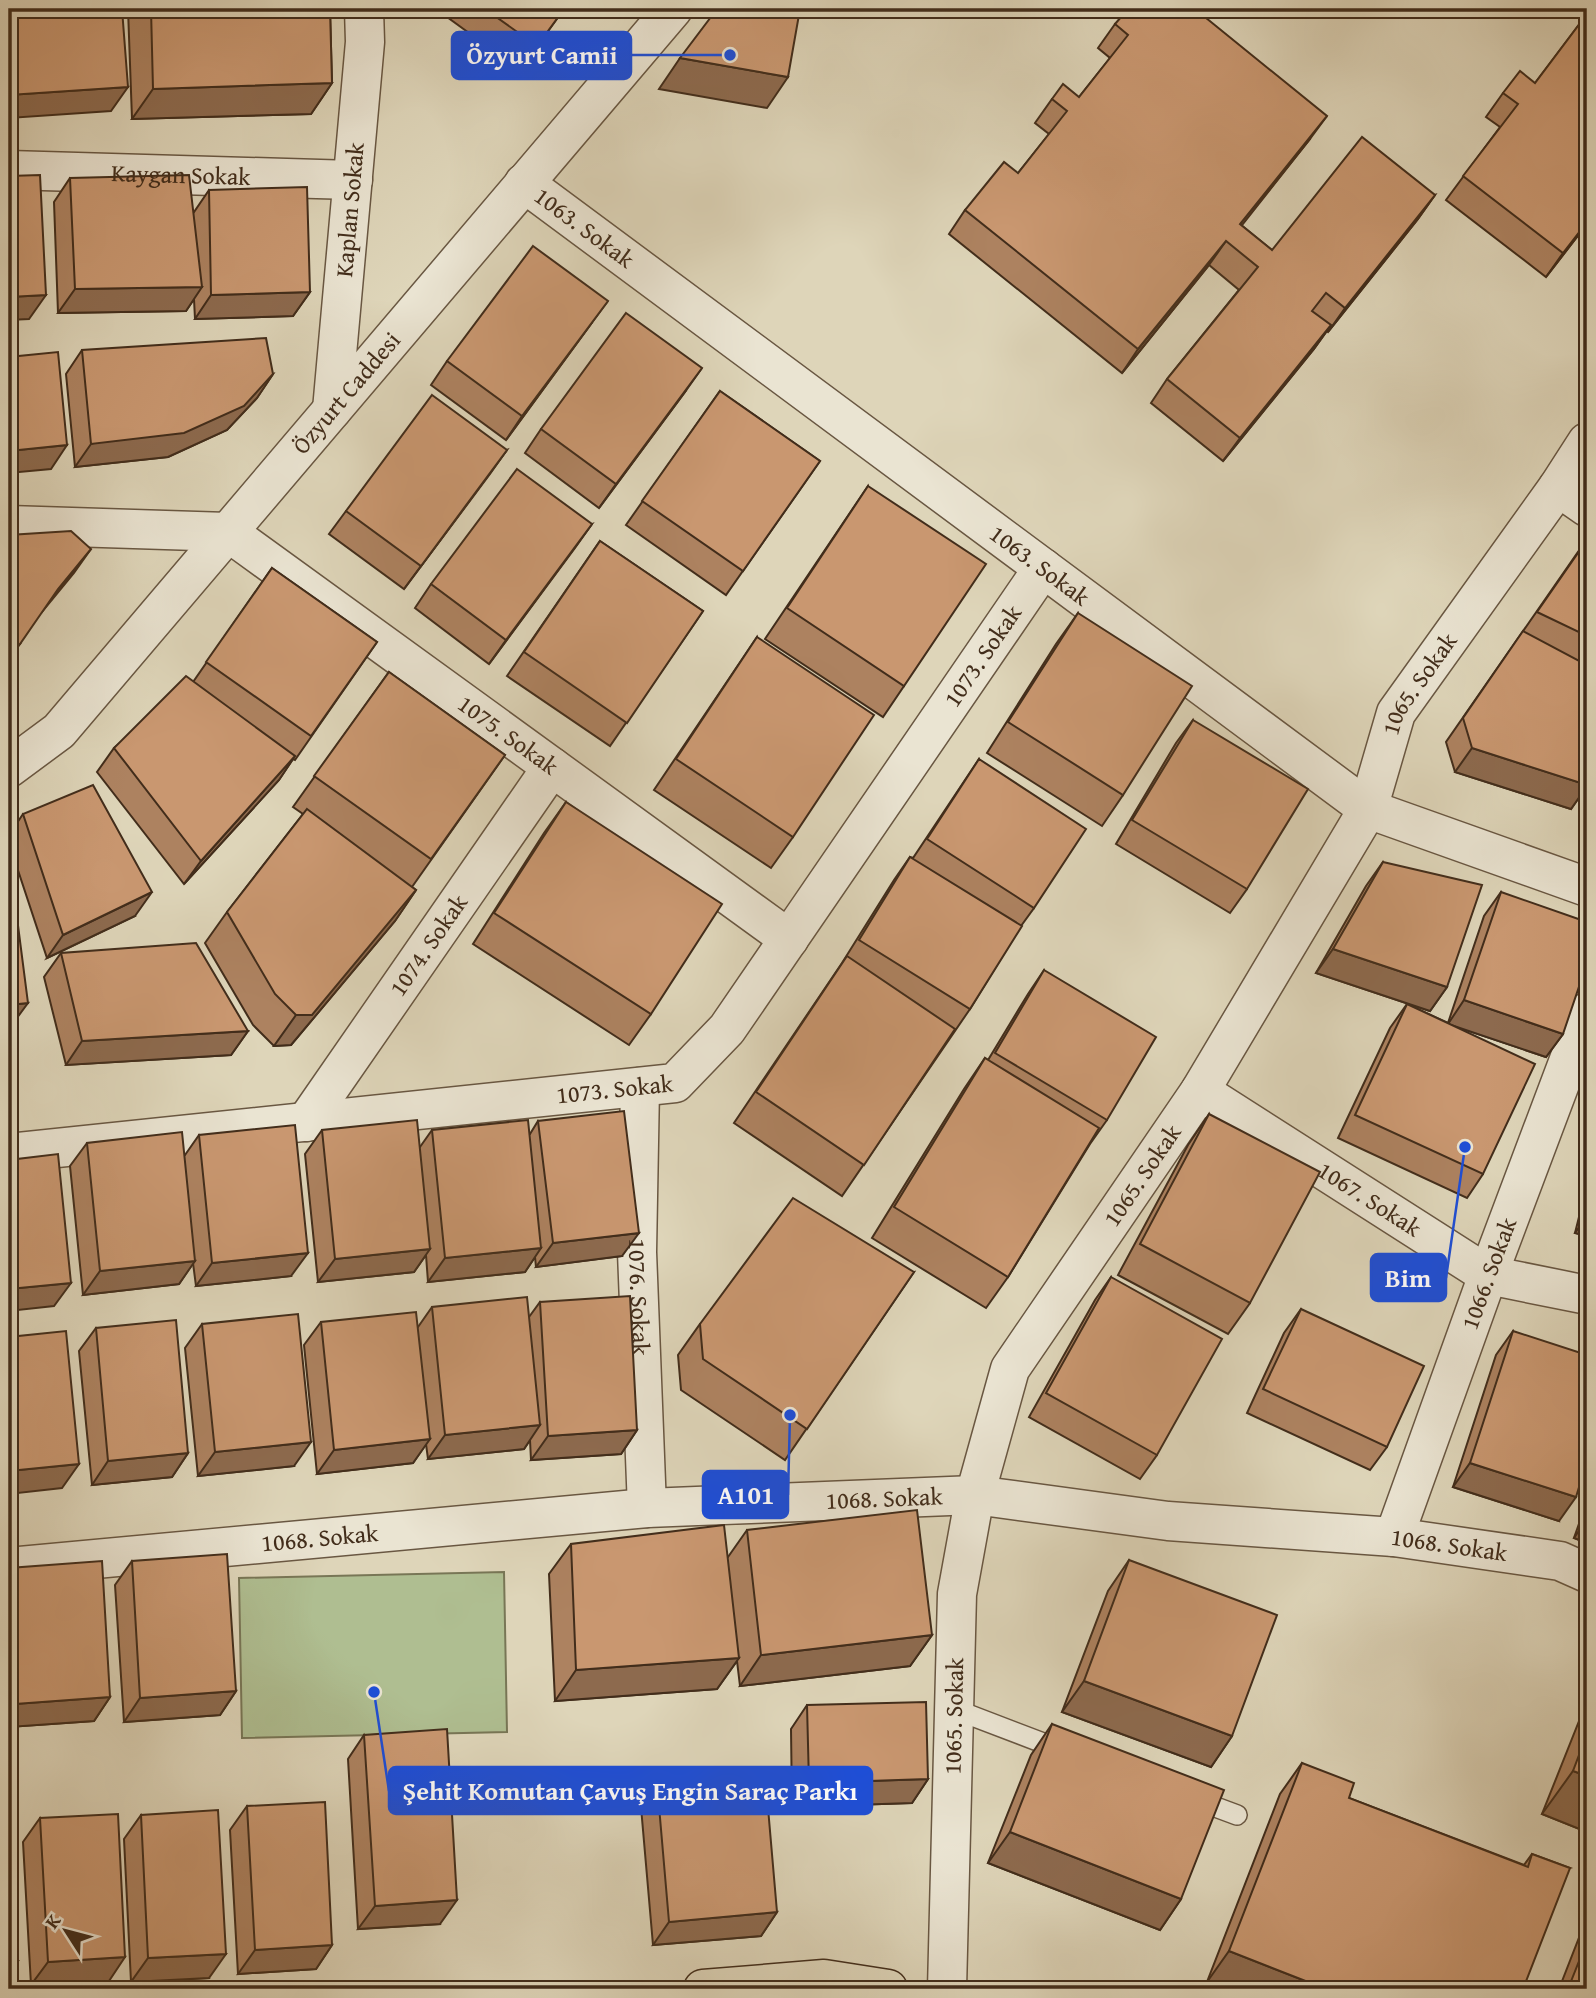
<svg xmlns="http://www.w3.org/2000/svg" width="1596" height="1998" viewBox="0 0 1596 1998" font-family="'Gentium Book Plus',serif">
  <rect width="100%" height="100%" fill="#ded5b9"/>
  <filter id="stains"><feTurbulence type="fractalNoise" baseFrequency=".00286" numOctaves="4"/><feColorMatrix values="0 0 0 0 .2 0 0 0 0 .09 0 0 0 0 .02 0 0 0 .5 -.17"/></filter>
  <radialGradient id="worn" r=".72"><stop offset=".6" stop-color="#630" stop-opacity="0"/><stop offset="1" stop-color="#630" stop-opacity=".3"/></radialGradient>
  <!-- green -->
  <polygon fill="#afbe91" stroke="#787656" stroke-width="2" points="504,1572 507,1732 242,1738 239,1578"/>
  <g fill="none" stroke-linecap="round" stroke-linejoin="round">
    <!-- lane casing -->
    <g stroke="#695742" stroke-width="22">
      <g id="lane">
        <polyline points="954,1709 1064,1751"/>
        <polyline points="1194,1799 1237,1815"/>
      </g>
    </g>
    <!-- street casing -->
    <g stroke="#695742" stroke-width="41">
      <g id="street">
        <path id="s1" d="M9,170L353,180"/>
        <path id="s2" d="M524,183L1368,809L1587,887"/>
        <path id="s3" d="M332,410L365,42L364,9"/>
        <polyline points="1558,487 1587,507"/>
        <path id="s4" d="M9,525L228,532L789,939"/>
        <path id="s5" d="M9,768L59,731L673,9"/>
        <path id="s6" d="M640,1087L637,1252L647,1508"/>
        <path id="s7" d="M1200,1091L1488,1275L1587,1295"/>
        <path id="s8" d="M306,1122L552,767"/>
        <path id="s9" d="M9,1153L675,1083L727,1029L1043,568"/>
        <path id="s10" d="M1394,1537L1488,1275L1587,1012"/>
        <path id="s11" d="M9,1567L647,1508L975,1495L1168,1521L1394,1537L1560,1561L1587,1573"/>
        <path id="s12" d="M947,1989L957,1594L975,1495L1010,1369L1200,1091L1368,809L1396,713L1558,487L1587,442"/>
      </g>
    </g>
    <!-- primary casing -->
    <g stroke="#422d1b" stroke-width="41">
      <polyline id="primary" points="703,1989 824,1979 888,1989"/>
    </g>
    <!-- lane -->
    <use href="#lane" stroke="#eae4d2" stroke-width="19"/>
    <!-- street -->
    <use href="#street" stroke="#eae4d2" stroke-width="38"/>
    <!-- primary -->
    <use href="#primary" stroke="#ded5b9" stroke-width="38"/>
  </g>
  <!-- wall -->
  <g fill="#ad8260" stroke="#422d1b" stroke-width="2">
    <polygon points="128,9 330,9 332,83 311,114 132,119"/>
    <polygon points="436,9 564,9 520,70"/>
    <polygon points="1587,14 1587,224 1546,277 1446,200 1500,127 1486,117 1503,93 1535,83"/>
    <polygon points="1115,24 1310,139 1241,225 1272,250 1435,195 1418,219 1328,332 1327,331 1314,349 1223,461 1151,403 1167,379 1239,290 1209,265 1122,373 949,234 965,210 1018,173 1049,134 1035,123 1052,99 1079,97 1110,58 1098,48"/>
    <polygon points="70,178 194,212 209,190 310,292 293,316 195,319 194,299 186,311 58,313 54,202"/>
    <polygon points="591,324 506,440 431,385 447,361"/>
    <polygon points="82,350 273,374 257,398 227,430 168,457 75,467 66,374"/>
    <polygon points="720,391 820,461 726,595 626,525"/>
    <polygon points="685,392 599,508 525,453 541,429"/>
    <polygon points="507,450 404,589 329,534 346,511"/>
    <polygon points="868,486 904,686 883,717 765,639"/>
    <polygon points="592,524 489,664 415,608 431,584"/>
    <polygon points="1587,539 1587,786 1571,809 1455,772 1446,742"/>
    <polygon points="600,541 703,611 610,746 507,676"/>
    <polygon points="272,568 377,642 295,760 293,759 279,780 184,884 97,772 114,748 193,682"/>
    <polygon points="1078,613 1123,795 1102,826 987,753 1056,644"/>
    <polygon points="757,637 793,837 771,868 654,790"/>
    <polygon points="389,672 505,755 412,887 416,890 395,921 291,1045 274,1046 253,1025 205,943 227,912 303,814 293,807"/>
    <polygon points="1193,720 1247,889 1230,913 1116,844 1176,743"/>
    <polygon points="979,759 1034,908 1021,926 970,1009 842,1196 734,1123 842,963 894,880 910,857 913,858"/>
    <polygon points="566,802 651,1014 629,1045 473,944 544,833"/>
    <polygon points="23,814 135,916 47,958 9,843 9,835"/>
    <polygon points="1383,862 1447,987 1430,1011 1316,973 1366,886"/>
    <polygon points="1501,892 1563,1034 1546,1057 1454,1026 1483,1174 1467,1198 1338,1138 1390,1028 1407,1004 1448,1023 1484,916"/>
    <polygon points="61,953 248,1031 231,1055 66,1065 44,977"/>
    <polygon points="1044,970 1107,1120 1090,1144 1008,1277 986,1308 872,1238 964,1089 985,1058 988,1060 1028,994"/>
    <polygon points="1209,1114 1250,1303 1228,1334 1118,1275 1188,1145"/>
    <polygon points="538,1121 622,1256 536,1267 535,1257 525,1272 428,1282 426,1255 414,1272 318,1282 305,1154 322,1130 420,1147 432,1130 530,1134"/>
    <polygon points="199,1135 291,1276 196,1286 193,1263 179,1284 83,1295 70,1166 87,1143 185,1155"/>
    <polygon points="1587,1185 1587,1236 1575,1233"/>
    <polygon points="914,1272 785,1460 681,1390 678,1355 700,1324"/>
    <polygon points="1111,1277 1157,1455 1140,1479 1029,1417 1095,1300"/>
    <polygon points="540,1302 637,1430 621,1454 531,1460 530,1440 524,1449 428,1459 426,1444 413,1463 317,1474 304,1345 321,1322 418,1327 432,1307 529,1317"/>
    <polygon points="1301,1309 1387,1447 1370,1470 1247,1413 1284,1333"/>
    <polygon points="202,1324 294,1466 198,1476 185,1348"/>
    <polygon points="96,1328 188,1453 172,1477 92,1485 79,1351"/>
    <polygon points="1513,1331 1559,1521 1453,1487 1496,1355"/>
    <polygon points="1587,1501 1587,1543 1574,1538"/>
    <polygon points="747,1530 932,1635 910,1666 740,1686 737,1661 717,1689 555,1701 549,1574 571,1544 728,1557"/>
    <polygon points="1129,1560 1232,1736 1211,1767 1062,1712 1108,1591"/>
    <polygon points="132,1561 236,1691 220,1715 124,1722 115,1585"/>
    <polygon points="9,1568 110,1697 94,1721 9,1727"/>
    <polygon points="1587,1701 1587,1832 1542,1814"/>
    <polygon points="807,1705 928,1779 912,1803 792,1807 791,1729"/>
    <polygon points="1052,1724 1181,1899 1160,1930 988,1863 1031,1755"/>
    <polygon points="364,1735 440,1924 358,1929 348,1759"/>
    <polygon points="1302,1763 1349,1798 1524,1865 1532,1854 1570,1868 1207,1982 1280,1794"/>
    <polygon points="657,1783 777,1912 761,1936 653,1945 641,1807"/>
    <polygon points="247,1806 332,1945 316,1969 238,1974 230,1830"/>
    <polygon points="141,1815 209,1978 131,1982 124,1839"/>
    <polygon points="40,1818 109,1981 31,1985 23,1842"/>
    <polygon points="1587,1916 1587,1989 1559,1989 1587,1917"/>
  </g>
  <!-- shaded-wall -->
  <g fill="#8d6a4e" stroke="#422d1b" stroke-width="2">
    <polygon points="680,58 788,77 767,108 659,89"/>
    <polygon points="332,83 311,114 132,119 153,89"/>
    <polygon points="128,87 111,111 9,118 9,95"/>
    <polygon points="1327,116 1310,139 1228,243 1240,224"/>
    <polygon points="1435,195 1418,219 1328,332 1345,308"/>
    <polygon points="1587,222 1587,224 1546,277 1563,253"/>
    <polygon points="1226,241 1209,265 1122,373 1138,349"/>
    <polygon points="202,287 186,311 58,313 75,289"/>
    <polygon points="310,292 293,316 195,319 211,295"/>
    <polygon points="46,295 29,319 9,320 9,297"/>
    <polygon points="608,301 591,324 506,440 522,416"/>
    <polygon points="1331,325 1314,349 1223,461 1240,438"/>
    <polygon points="702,368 685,392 599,508 616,484"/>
    <polygon points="273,374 257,398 227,430 168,457 75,467 91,444"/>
    <polygon points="67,445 51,469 9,473 9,451"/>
    <polygon points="507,450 490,474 404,589 421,566"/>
    <polygon points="592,524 575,548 489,664 506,640"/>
    <polygon points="91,549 74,573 41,613 58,589"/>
    <polygon points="20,644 9,660 9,646"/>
    <polygon points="1472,748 1587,785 1587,786 1571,809 1455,772"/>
    <polygon points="295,756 279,780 184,884 201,861"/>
    <polygon points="416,890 395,921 291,1045 274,1046 296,1015"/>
    <polygon points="152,892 135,916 47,958 63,935"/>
    <polygon points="1333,949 1447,987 1430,1011 1316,973"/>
    <polygon points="1464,1000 1563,1034 1546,1057 1448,1024"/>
    <polygon points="28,1003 11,1026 9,1027 9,1005"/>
    <polygon points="248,1031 231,1055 66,1065 82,1041"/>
    <polygon points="1587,1216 1587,1236 1575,1233"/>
    <polygon points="639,1233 622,1256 536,1267 553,1243"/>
    <polygon points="541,1248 525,1272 428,1282 445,1258"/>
    <polygon points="430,1249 414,1272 318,1282 335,1259"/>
    <polygon points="308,1253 291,1276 196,1286 212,1263"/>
    <polygon points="195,1261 179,1284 83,1295 100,1271"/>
    <polygon points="71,1283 54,1306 9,1311 9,1289"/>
    <polygon points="540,1425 524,1449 428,1459 445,1435"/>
    <polygon points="637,1430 621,1454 531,1460 548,1436"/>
    <polygon points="430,1439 413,1463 317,1474 334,1450"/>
    <polygon points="311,1442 294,1466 198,1476 215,1452"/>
    <polygon points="188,1453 172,1477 92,1485 108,1461"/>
    <polygon points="1470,1463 1576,1497 1559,1521 1453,1487"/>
    <polygon points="79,1464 62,1488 9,1494 9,1471"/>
    <polygon points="1587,1519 1587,1543 1574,1538"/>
    <polygon points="932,1635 910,1666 740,1686 761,1655"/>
    <polygon points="739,1658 717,1689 555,1701 576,1670"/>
    <polygon points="1084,1681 1232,1736 1211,1767 1062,1712"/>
    <polygon points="236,1691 220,1715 124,1722 140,1698"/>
    <polygon points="110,1697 94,1721 9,1727 9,1713 15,1704"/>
    <polygon points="1573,1771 1587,1776 1587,1832 1542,1814"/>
    <polygon points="928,1779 912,1803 792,1807 809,1783"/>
    <polygon points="1010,1832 1181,1899 1160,1930 988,1863"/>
    <polygon points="457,1900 440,1924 358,1929 375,1906"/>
    <polygon points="777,1912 761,1936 653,1945 669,1922"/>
    <polygon points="332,1945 316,1969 238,1974 255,1950"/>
    <polygon points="1229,1951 1326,1989 1225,1989 1207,1982"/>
    <polygon points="226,1954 209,1978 131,1982 148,1958"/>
    <polygon points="125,1957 109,1981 31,1985 48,1962"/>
    <polygon points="9,1961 18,1961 9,1974"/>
  </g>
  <!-- building -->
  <g fill="#c99770" stroke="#422d1b" stroke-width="2">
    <polygon points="9,9 122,9 128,87 9,95"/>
    <polygon points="151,9 330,9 332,83 153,89"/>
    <polygon points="485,9 564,9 537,46"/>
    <polygon points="717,9 800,9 788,77 680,58"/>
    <polygon points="1128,9 1195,9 1327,116 1240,224 1272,250 1362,137 1435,195 1345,308 1326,293 1312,311 1331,325 1240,438 1167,379 1258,267 1226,241 1138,349 965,210 1004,162 1018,173 1067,111 1052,99 1063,84 1079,97 1128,35 1115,24"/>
    <polygon points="1587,14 1587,222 1563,253 1463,176 1518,104 1503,93 1520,71 1535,83"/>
    <polygon points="40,175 46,295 9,297 9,176"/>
    <polygon points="189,175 202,287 75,289 70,178"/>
    <polygon points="307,187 310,292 211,295 209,190"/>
    <polygon points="533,246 608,301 522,416 447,361"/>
    <polygon points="626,313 702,368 616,484 541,429"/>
    <polygon points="266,338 273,374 244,406 184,433 91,444 82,350"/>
    <polygon points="58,352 67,445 9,451 9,357"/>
    <polygon points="720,391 820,461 743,571 642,501"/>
    <polygon points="432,395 507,450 421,566 346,511"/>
    <polygon points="517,469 592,524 506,640 431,584"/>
    <polygon points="868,486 986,564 904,686 787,608"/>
    <polygon points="71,531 91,549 58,589 20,644 9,646 9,535"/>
    <polygon points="1587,540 1587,636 1537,612"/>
    <polygon points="600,541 703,611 627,723 524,652"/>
    <polygon points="272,568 377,642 311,736 206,662"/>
    <polygon points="1078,613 1192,686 1123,795 1008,722"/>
    <polygon points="1523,631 1587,665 1587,785 1472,748 1463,718"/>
    <polygon points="757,637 874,715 793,837 676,759"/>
    <polygon points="389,672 505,755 431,859 314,776"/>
    <polygon points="186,676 295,756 201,861 114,748"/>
    <polygon points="1193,720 1308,789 1247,889 1132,820"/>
    <polygon points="979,759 1086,829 1034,908 927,839"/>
    <polygon points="93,785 152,892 63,935 23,814"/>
    <polygon points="566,802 722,904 651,1014 494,913"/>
    <polygon points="307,809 416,890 312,1015 296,1015 275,994 227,912"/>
    <polygon points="910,857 1022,926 970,1009 859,940"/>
    <polygon points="1383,862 1482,885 1447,987 1333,949"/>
    <polygon points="9,871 11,871 28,1003 9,1005"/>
    <polygon points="1501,892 1587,922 1587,963 1563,1034 1464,1000"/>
    <polygon points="196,943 248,1031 82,1041 61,953"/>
    <polygon points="847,956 955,1029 864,1165 756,1092"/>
    <polygon points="1044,970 1156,1037 1107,1120 995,1053"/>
    <polygon points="1407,1004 1535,1064 1483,1174 1355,1115"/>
    <polygon points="985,1058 1099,1128 1008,1277 894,1207"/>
    <polygon points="624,1111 639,1233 553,1243 538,1121"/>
    <polygon points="1209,1114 1320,1172 1250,1303 1140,1244"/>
    <polygon points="417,1120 430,1249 335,1259 322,1130"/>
    <polygon points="528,1120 541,1248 445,1258 432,1130"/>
    <polygon points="295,1125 308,1253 212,1263 199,1135"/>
    <polygon points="182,1132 195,1261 100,1271 87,1143"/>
    <polygon points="58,1154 71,1283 9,1289 9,1160"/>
    <polygon points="793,1198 914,1272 807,1429 703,1359 700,1324"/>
    <polygon points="1111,1277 1222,1339 1157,1455 1046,1393"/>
    <polygon points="630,1296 637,1430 548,1436 540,1302"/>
    <polygon points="527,1297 540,1425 445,1435 432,1307"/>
    <polygon points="1301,1309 1424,1366 1387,1447 1263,1389"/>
    <polygon points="416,1312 430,1439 334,1450 321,1322"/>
    <polygon points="298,1314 311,1442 215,1452 202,1324"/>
    <polygon points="176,1320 188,1453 108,1461 96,1328"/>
    <polygon points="66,1331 79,1464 9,1471 9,1337"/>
    <polygon points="1513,1331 1587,1355 1587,1461 1576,1497 1470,1463"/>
    <polygon points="917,1510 932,1635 761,1655 747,1530"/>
    <polygon points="724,1525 739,1658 576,1670 571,1544"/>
    <polygon points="227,1554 236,1691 140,1698 132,1561"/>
    <polygon points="1129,1560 1277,1615 1232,1736 1084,1681"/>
    <polygon points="102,1561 110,1697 15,1704 9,1617 9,1568"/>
    <polygon points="926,1702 928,1779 809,1783 807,1705"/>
    <polygon points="1052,1724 1224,1790 1181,1899 1010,1832"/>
    <polygon points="447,1729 457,1900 375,1906 364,1735"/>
    <polygon points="1587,1734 1587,1776 1573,1771"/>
    <polygon points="1302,1763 1354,1783 1349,1798 1528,1867 1532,1854 1570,1868 1523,1989 1326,1989 1229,1951"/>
    <polygon points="765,1773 777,1912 669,1922 657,1783"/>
    <polygon points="325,1802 332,1945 255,1950 247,1806"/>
    <polygon points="218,1810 226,1954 148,1958 141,1815"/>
    <polygon points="118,1814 125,1957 48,1962 40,1818"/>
    <polygon points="9,1817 11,1817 18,1961 9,1961"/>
    <polygon points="1587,1941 1587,1989 1568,1989"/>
  </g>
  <g text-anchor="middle" stroke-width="5" stroke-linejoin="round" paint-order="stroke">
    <!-- street labels -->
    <g font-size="24" fill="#422d1b" stroke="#eae4d2">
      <text dy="8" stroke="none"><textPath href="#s1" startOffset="172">Kaygan Sokak</textPath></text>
      <text dy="8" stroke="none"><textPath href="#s3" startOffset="201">Kaplan Sokak</textPath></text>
      <text dy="8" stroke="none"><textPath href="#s2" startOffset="75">1063. Sokak</textPath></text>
      <text dy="8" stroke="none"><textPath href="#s5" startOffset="506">Özyurt Caddesi</textPath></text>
      <text dy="8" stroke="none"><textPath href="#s2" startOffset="642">1063. Sokak</textPath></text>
      <text dy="8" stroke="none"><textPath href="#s9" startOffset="1197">1073. Sokak</textPath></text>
      <text dy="8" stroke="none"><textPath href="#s12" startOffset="1428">1065. Sokak</textPath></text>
      <text dy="8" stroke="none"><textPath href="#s4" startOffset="565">1075. Sokak</textPath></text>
      <text dy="8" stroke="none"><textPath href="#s8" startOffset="215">1074. Sokak</textPath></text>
      <text dy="8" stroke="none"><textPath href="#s9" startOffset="609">1073. Sokak</textPath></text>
      <text dy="8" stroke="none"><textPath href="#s12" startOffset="861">1065. Sokak</textPath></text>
      <text dy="8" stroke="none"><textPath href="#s7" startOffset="201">1067. Sokak</textPath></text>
      <text dy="8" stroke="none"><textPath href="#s10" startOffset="280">1066. Sokak</textPath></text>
      <text dy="8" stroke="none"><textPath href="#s6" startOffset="210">1076. Sokak</textPath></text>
      <text dy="8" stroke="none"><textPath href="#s11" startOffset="878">1068. Sokak</textPath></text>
      <text dy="8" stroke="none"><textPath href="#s11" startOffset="312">1068. Sokak</textPath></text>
      <text dy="8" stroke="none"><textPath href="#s11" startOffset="1446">1068. Sokak</textPath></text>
      <text dy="8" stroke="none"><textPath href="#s12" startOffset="273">1065. Sokak</textPath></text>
    </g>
  </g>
  <!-- callouts -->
  <path fill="none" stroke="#1d4ed8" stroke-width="2.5" d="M730 55L631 55M1465 1147L1446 1278M790 1415L788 1495M374 1692L389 1791"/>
  <g fill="#1d4ed8" stroke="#eae4d2" stroke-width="2.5">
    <circle cx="730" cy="55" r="7"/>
    <circle cx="1465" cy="1147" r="7"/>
    <circle cx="790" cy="1415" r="7"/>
    <circle cx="374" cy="1692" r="7"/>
  </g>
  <g fill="#1d4ed8" stroke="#1d4ed8" stroke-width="2.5">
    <rect x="452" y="32" width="179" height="47" rx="7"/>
    <rect x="1371" y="1254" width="75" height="47" rx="7"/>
    <rect x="703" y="1471" width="85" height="47" rx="7"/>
    <rect x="389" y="1767" width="483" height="47" rx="7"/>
  </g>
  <g font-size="26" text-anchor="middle" font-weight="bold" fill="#fff">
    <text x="542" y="64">Özyurt Camii</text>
    <text x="1408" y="1287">Bim</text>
    <text x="746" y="1504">A101</text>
    <text x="630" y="1800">Şehit Komutan Çavuş Engin Saraç Parkı</text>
  </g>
  <!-- margin -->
  <rect width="1596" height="1998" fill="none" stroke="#ded5b9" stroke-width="35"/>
  <rect x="10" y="10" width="1575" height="1977" fill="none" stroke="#422d1b" stroke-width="3.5"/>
  <rect x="18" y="18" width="1561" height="1963" fill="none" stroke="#422d1b" stroke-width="2"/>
  <!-- north arrow -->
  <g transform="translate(66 1931) rotate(306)" stroke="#eae4d2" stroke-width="5" paint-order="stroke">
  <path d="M0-5L12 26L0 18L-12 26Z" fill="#422d1b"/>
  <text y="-10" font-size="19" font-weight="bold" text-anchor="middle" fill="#422d1b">K</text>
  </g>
  <rect width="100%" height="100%" filter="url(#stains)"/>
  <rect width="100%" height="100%" fill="url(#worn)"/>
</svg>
